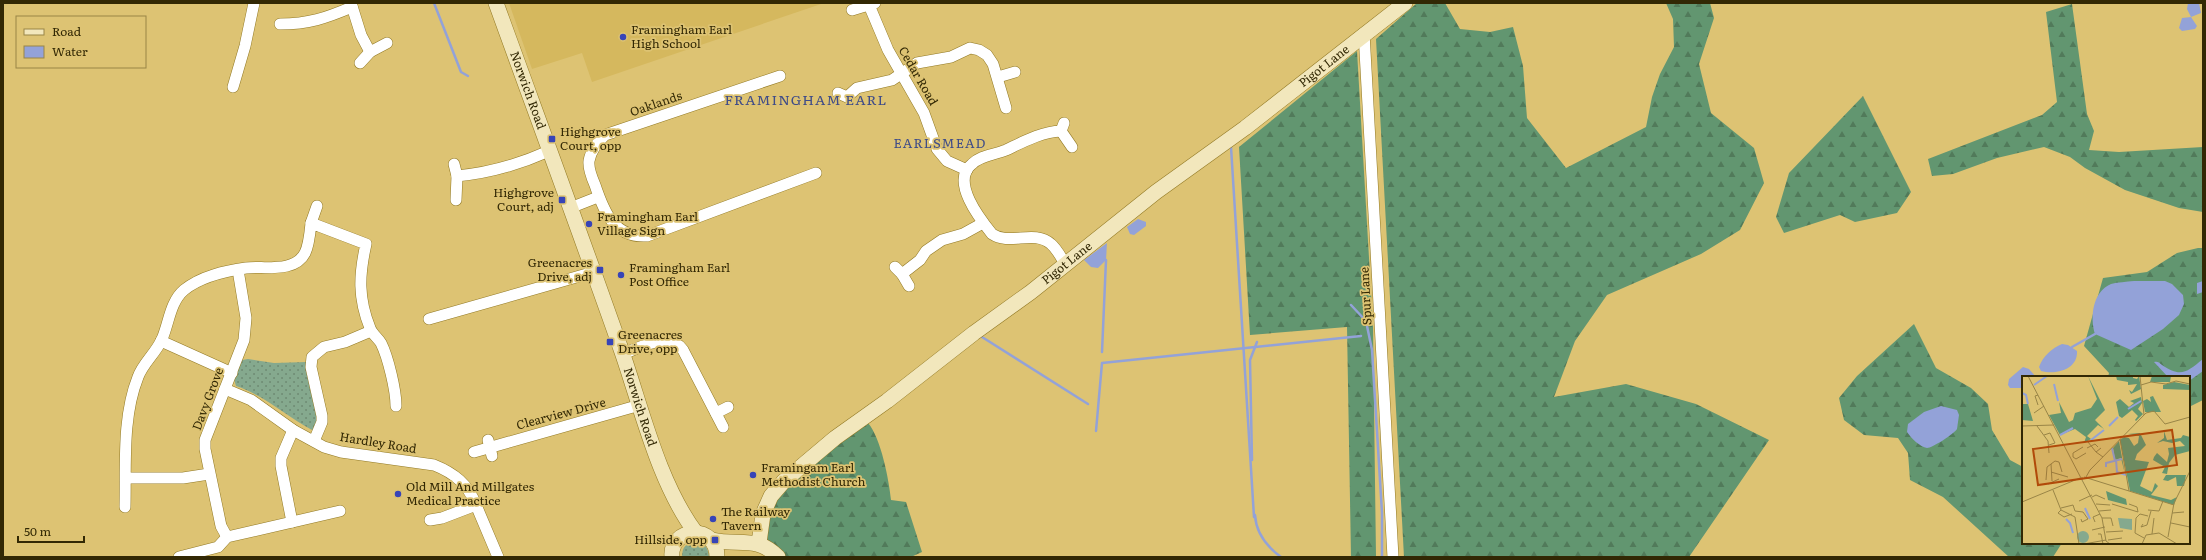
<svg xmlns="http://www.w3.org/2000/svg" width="2206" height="560" viewBox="0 0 2206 560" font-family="Literata,serif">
  <defs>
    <pattern id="grass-dots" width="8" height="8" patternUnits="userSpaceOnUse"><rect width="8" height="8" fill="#85a98e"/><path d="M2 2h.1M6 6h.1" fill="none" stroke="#6d8a72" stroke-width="1.8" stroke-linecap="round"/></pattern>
    <pattern id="forest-firs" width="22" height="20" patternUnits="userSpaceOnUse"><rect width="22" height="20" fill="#629670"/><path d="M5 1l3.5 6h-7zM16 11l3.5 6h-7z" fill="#517a5a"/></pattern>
  </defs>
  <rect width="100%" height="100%" fill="#ddc373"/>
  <!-- built -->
  <polygon fill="#d5b85e" points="509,3 824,3 592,82 582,53 532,69"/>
  <!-- grass -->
  <g fill="url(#grass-dots)">
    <path d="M248,359L274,363L306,362L317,406L316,429L312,430C286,416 264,395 236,386L234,379L242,360Z"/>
    <path d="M696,541C705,544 708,547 709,557H682C682,547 686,543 696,541Z"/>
  </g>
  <!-- forest -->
  <g fill="url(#forest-firs)">
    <polygon points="1417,3 1445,3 1460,29 1490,32 1513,27 1523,66 1527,118 1566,168 1646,127 1652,97 1660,74 1674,47 1673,19 1666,3 1710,3 1714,18 1699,64 1711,113 1754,148 1764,183 1740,230 1701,254 1607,295 1575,341 1554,397 1626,384 1696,404 1769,440 1689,557 1404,557 1376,39"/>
    <polygon points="2072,4 2087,114 2094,131 2089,150 2119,152 2203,147 2203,212 2179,208 2125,190 2085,168 2070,157 2044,147 1997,158 1953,174 1932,176 1928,159 2042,115 2057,102 2046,12"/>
    <polygon points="1357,51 1373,327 1376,557 1351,557 1347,327 1250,335 1239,147"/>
    <polygon points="1863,96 1911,192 1897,213 1855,222 1840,215 1784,233 1776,217 1789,173"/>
    <polygon points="2198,248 2203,248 2203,400 2189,407 2189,377 2108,377 2109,373 2084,346 2103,278 2147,272 2177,253"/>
    <polygon points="1914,324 1936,368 1971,388 1988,404 1992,430 2010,460 2023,467 2023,543 2062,543 2053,557 2009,557 1943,497 1910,480 1908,453 1898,438 1864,435 1844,420 1839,398 1857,376"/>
    <path d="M868,423C881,438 889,480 891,500L906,502L922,552L911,557H779L765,543L767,523L778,492L842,440Z"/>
  </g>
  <!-- water -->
  <g fill="#93a2d8">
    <polygon points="2188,3 2199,3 2201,13 2191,17 2197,26 2195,29 2182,31 2179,28 2182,18 2191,17 2187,9"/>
    <polygon points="1138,219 1146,222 1146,226 1134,235 1130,234 1127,227"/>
    <polygon points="1107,243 1106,260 1098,268 1091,267 1084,260"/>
    <path d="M2134,281H2165L2172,284L2183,295L2184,304L2179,315L2163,329L2131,350L2095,334C2090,318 2092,292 2111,284C2118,282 2126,282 2134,281Z"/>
    <polygon points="2203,281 2203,292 2197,294 2197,283"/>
    <path d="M2062,344L2068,345L2077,351C2078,370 2055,375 2041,371L2039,367C2043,356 2052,348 2062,344Z"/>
    <path d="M2203,359V371L2189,381V377H2168L2154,362C2157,361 2159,362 2162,365C2181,378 2187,372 2203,359Z"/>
    <polygon points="2023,367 2029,369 2036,377 2023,377 2023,388 2010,388 2008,385 2009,379"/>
    <path d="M1941,406L1957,410L1959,415L1957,429C1954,434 1932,448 1927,448C1920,447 1911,438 1907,432L1908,424L1924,412Z"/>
  </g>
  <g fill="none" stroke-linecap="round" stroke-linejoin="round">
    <!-- stream -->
    <g stroke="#93a2d8" stroke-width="2.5">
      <polyline points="434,3 461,72 468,76"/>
      <polyline points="1231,147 1254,517"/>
      <polyline points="1351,305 1366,321 1372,350 1382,513 1382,557"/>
      <polyline points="982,337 1088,404"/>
      <polyline points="2072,347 2095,334"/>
      <polyline points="1102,352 1106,260"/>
      <polyline points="1096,431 1102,363 1361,336"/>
      <polyline points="1252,460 1250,360 1257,342"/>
      <path d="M1255,515C1256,533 1266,546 1281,557"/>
    </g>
    <!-- street casing -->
    <g stroke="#927924" stroke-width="12">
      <g id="street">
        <polyline points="351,3 361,35 370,52 387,43"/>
        <polyline points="869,5 888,50 924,113 937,149 947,161 967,170"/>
        <polyline points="852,10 875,3"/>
        <path d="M280,24C309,24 326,18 352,7"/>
        <polyline points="1364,33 1393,557"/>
        <polyline points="360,63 370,52"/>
        <path d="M780,76L605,135C597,143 591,150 589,161C588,169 592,178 595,185C604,212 614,238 647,236L816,173"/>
        <polyline points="998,77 1015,72"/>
        <polyline points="233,87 245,46 254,3"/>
        <polyline points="838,93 847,97 857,88 892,80 917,63 951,57 970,48 979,50 987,55 993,64 1006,108"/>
        <path d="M1064,123L1061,131C1041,132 1023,142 1006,150C994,155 981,155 972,164C950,181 980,219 992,234C1010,246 1034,229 1051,244C1057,249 1061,257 1065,264"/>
        <polyline points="1061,131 1072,147"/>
        <polyline points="454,164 457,176"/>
        <path d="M456,200L457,176C489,173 520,164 549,151"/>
        <polyline points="570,208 598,197"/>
        <polyline points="311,223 317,206"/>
        <polyline points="895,267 902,274"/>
        <polyline points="909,286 902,274 920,260 926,251 942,240 963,234 983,223"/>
        <polyline points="429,319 594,272"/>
        <polyline points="161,341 232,373"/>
        <path d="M622,354C641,348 669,330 683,350L723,427"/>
        <path d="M225,389L251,400L293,430L324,447L341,452L434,465C454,473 468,484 476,505"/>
        <polyline points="716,413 728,407"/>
        <polyline points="488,440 492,456"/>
        <polyline points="314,441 322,422 322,416 311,367 312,357 324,347 345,342 371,331"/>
        <polyline points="474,452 640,405"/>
        <polyline points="126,478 183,478 209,474"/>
        <path d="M125,507C126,465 122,417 138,377C143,363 156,353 162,339C169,323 170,302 184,290C201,276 225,271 246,268C264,266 295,273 305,253C309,245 310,233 311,223L366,244C359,275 358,298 370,328C372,334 378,338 381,343C388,357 396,390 396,406"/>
        <polyline points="430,520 442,518 476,505 498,557"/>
        <polyline points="292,522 281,466 281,458 293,430"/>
        <polyline points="227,537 221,526 205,449 205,440 244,340 246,318 238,270"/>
        <polyline points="179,557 218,547 227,537 340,511"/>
      </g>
    </g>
    <!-- secondary casing -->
    <g stroke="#927924" stroke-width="16">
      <g id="secondary">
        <path id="s1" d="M496,3C538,119 581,235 622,352C642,410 659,484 696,533"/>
        <path d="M712,540C739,546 757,535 778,557"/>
        <path id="s2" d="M759,543L763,514L771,496L784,481L835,438L887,401L974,333L1031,292L1156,192L1245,128L1405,3"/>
        <path d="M672,557C669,527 717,523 717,557"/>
      </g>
    </g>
    <!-- street -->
    <use href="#street" stroke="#fff" stroke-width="11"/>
    <!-- secondary -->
    <use href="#secondary" stroke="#f2e7bc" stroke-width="15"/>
  </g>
  <!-- markers -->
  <g fill="#3744b7" stroke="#ddc373" stroke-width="1.5">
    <circle cx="623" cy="37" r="4"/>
    <rect x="548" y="135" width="8" height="8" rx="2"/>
    <rect x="558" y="196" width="8" height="8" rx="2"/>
    <circle cx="589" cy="224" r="4"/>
    <rect x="596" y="266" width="8" height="8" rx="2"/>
    <circle cx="621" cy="275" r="4"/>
    <rect x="606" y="338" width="8" height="8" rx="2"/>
    <circle cx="753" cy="475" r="4"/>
    <circle cx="398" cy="494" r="4"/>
    <circle cx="713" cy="519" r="4"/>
    <rect x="711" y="536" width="8" height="8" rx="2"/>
  </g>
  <g text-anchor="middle" stroke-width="3.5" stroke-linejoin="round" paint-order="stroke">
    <!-- poi labels -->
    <g font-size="12" fill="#322804" stroke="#ddc373" text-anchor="start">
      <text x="631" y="34">Framingham Earl<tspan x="631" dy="14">High School</tspan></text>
      <text x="560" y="136">Highgrove<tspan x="560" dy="14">Court, opp</tspan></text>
      <text x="554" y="197" text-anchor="end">Highgrove<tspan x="554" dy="14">Court, adj</tspan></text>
      <text x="597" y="221">Framingham Earl<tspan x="597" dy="14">Village Sign</tspan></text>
      <text x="592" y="267" text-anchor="end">Greenacres<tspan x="592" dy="14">Drive, adj</tspan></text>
      <text x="629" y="272">Framingham Earl<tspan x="629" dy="14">Post Office</tspan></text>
      <text x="618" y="339">Greenacres<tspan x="618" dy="14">Drive, opp</tspan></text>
      <text x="761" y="472">Framingam Earl<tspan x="761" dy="14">Methodist Church</tspan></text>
      <text x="406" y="491">Old Mill And Millgates<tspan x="406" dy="14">Medical Practice</tspan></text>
      <text x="721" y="516">The Railway<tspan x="721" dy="14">Tavern</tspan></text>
      <text x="707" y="544" text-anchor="end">Hillside, opp</text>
    </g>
    <!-- street labels -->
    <g font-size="12" fill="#322804" stroke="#ddc373">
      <text dy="4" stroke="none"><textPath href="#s2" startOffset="750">Pigot Lane</textPath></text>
      <text transform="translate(918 76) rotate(60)" y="4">Cedar Road</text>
      <text dy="4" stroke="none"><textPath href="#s1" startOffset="93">Norwich Road</textPath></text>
      <text transform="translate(656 104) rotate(-19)" y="4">Oaklands</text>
      <text dy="4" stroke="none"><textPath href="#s2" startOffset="426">Pigot Lane</textPath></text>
      <text transform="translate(1366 296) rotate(-93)" y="4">Spur Lane</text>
      <text transform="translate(208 399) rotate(-69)" y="4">Davy Grove</text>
      <text dy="4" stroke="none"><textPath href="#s1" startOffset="429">Norwich Road</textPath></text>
      <text transform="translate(561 414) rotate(-15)" y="4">Clearview Drive</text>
      <text transform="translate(378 443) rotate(9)" y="4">Hardley Road</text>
    </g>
    <!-- neighbourhood labels -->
    <g font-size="13" letter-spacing="1" fill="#3f4c88" stroke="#ddc373">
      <text x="940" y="148">EARLSMEAD</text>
    </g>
    <!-- quarter labels -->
    <g font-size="14" letter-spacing="1" fill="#3f4c88" stroke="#ddc373">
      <text x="806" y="105">FRAMINGHAM EARL</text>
    </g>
  </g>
  <!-- overview -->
  <g transform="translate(2022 376)">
    <rect width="168" height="168" fill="#ddc373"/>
    <path d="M66,0L83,34L73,44L82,53L76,49L65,60L69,63L62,67L64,61L53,53L38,59L27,39L39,37L37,26L47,46L51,44L53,37L69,32L75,23ZM94,0H111V2L115,3L117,0L119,13L109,18L107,14L110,16L115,8L106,9V6L95,4ZM130,0H149L148,6H128ZM152,6L168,9V14L141,13V9ZM131,20L139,36H123L121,25L125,23L129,26L128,21ZM119,21L120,27L116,33L121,38L114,45L113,44L116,40L110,34L100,42L97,40L94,26L98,23L107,31L112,27L108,25ZM0,28H6L11,45L0,44ZM142,55L145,64L159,62L161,59L168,61V75L153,79L147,87L145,98L140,97L143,91L131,84L132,81L135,77L145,86L147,78L146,72L163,70L158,65L150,67L141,65L135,67L142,62ZM118,57L124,69L115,78L113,84L127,86L118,110L130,116L133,107L136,110L129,119L149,124L155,121L152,129L108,115L98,64L102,61L107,62L112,70L116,67L117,60L106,58ZM97,65L103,98L99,82L93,84L91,72ZM144,99H164L162,110H155L154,101L146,105L141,104ZM84,115L104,123L105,129L86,124Z" fill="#629670"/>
    <path d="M96,142L110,143V154L98,152ZM55 161a6 6 0 1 1 12 0a6 6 0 1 1-12 0Z" fill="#85a98e"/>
    <path fill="none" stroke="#93a2d8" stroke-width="2" d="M32,8L36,25M12,9L25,0M0,17L4,19L6,28M106,33L119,25M87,50L96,41M38,59L51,52M69,64L82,54M90,72L93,85M94,84L95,96L104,99M84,91V87L100,83M63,132L68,143M44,143L48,147L51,157"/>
    <path fill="none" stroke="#998547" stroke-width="1" d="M6,0L60,104V101M118,0L122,39M119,9L129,6L144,8L154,5L168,8M16,19L13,20L16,29M12,37L22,30M0,50L32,49M15,50L26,65L27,77M22,59L28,57L33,67L27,69M98,63L107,115M66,66L74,76M61,71L51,77V81L54,83L64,77M65,72L73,68L76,71M79,72L74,76L81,81M29,88L30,105M29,96L46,101M62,101L152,129M64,101L68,94L124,37L132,35L143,48L168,41M24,104L25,91L33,85L37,86L40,96M60,104L80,142L84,165L88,168M26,108L37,103M31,114L39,134L53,141L57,168M70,121L74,119L83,123M57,125L70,119M0,126L58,102M74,128L88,129M90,128L116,136M107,128L115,131L116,136M39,132L51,129L53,135L61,136L66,143L60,146L59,143M39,134L36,137L42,141L50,138M126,134L137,135L141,125M77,135L89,134M150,137L162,136M80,142H89L91,150M73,146L71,141L78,138M149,147L168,151M121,148L119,151L125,149L129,135M70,154L83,151M84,156L101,155M76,158H79L81,168M130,158L132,142M146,161L152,127L168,95M122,162L113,157L114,142L118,138L126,140M86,164L100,162M62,168L84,164M120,168L124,159L137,157L155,168"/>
    <path fill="#b14a0a" fill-opacity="0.15" stroke="#b14a0a" stroke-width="2" d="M150,54L155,89L16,109L11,73Z"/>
    <rect width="168" height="168" fill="none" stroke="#322804" stroke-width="2"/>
  </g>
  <!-- border -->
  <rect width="2206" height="560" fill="none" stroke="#322804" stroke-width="8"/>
  <!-- legend -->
  <rect x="16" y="16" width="130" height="52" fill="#ddc373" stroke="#998547"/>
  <rect x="24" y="29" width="20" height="6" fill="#f2e7bc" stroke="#998547"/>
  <text x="52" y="36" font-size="12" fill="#322804">Road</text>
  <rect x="24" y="46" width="20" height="12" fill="#93a2d8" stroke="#998547"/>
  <text x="52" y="56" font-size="12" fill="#322804">Water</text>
  <!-- scale -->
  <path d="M18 536v6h66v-6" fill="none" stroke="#322804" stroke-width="2"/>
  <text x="24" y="536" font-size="12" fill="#322804" stroke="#ddc373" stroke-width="3" paint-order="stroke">50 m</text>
</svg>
